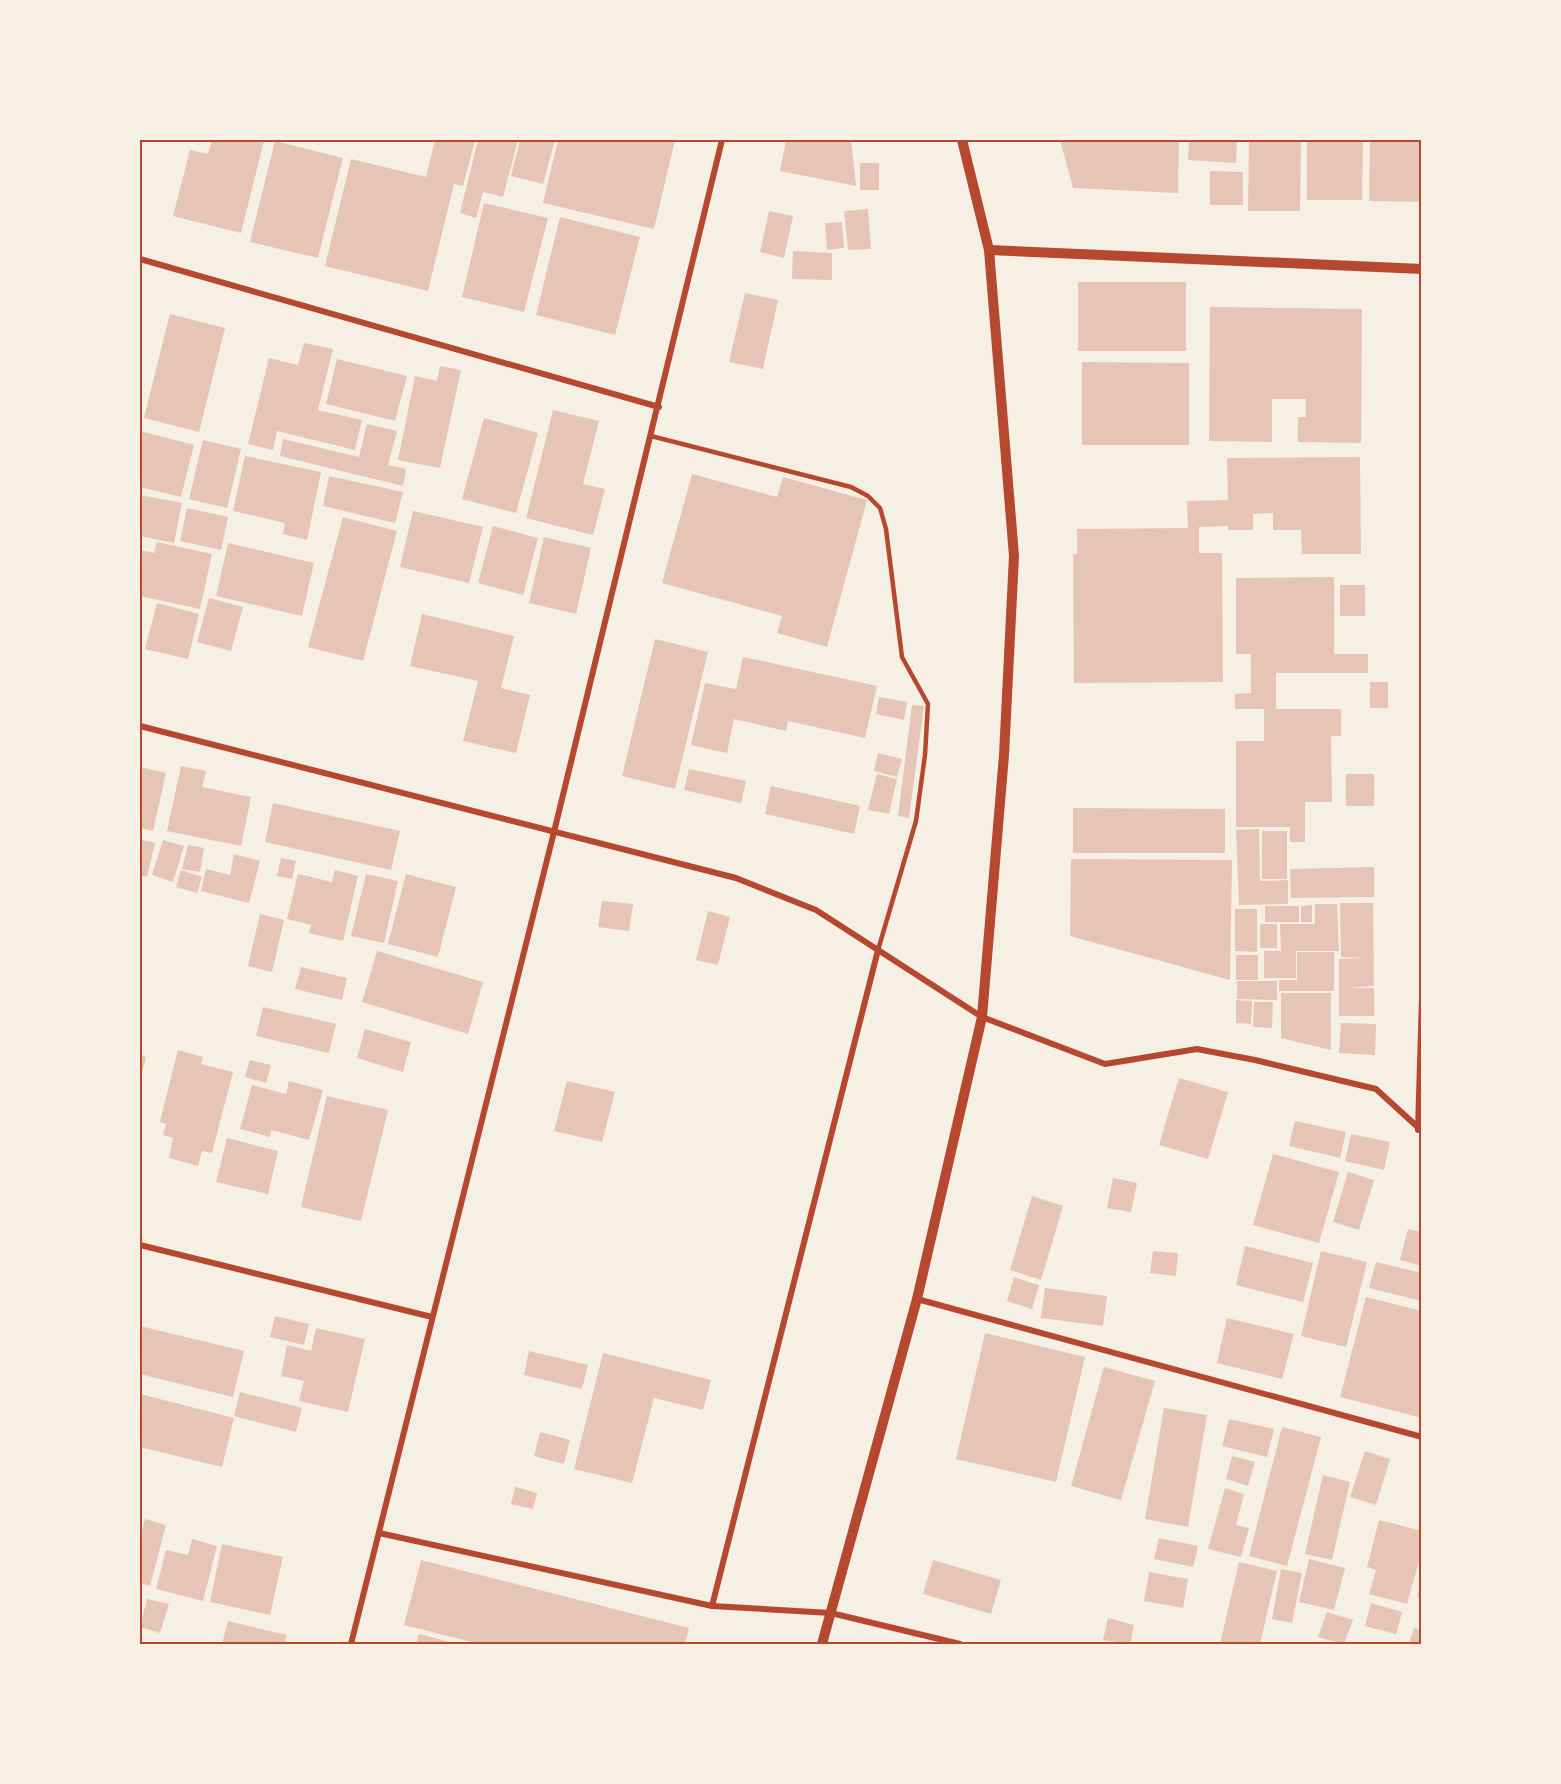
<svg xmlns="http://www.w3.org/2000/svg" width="1561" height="1784" viewBox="0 0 1561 1784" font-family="Inter,sans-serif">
  <rect width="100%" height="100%" fill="#f6efe4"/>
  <!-- building -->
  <g fill="#e6c5b7">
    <polygon points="212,140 264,141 241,233 173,216 190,150 208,154"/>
    <polygon points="435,140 475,140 463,186 454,184 428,291 325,266 351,159 426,177"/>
    <polygon points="478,140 518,140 503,197 483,192 476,218 460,213"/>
    <polygon points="520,140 555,140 543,184 511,176"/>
    <polygon points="558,140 675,140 654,229 543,203"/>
    <polygon points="786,140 851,140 856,186 780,171"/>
    <polygon points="1060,140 1179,140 1178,193 1073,188"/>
    <polygon points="1189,140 1237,140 1236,163 1188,160"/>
    <polygon points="1249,140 1301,140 1300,211 1248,211"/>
    <polygon points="1307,140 1363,140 1362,200 1307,200"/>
    <polygon points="1370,140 1422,140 1422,202 1369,201"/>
    <polygon points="275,141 343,158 318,258 250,242"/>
    <rect x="860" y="163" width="19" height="27"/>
    <polygon points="1210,171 1243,172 1243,205 1210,205"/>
    <polygon points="484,203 548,218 524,312 462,297"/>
    <polygon points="868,209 871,249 848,250 844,211"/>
    <polygon points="769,211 793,216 784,258 760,252"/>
    <polygon points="560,217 640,237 615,335 536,315"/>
    <polygon points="842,222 844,248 827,250 825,223"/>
    <polygon points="793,251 832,253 832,280 792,279"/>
    <rect x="1078" y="282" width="108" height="69"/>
    <polygon points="745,293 778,300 763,369 729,362"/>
    <polygon points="1210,307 1362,309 1361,443 1298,442 1298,417 1306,417 1306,399 1272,399 1272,442 1209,441"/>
    <polygon points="170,314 225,328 199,432 144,418"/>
    <polygon points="304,343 333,349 318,410 362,420 355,450 277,431 273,450 248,444 269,358 298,365"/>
    <polygon points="337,359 407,376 395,421 326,404"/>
    <polygon points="1082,362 1189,363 1189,445 1082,445"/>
    <polygon points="440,366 461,370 440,468 398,460 415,376 437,381"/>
    <polygon points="553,410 599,421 583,484 605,489 593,535 526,518"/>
    <polygon points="484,418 538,433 516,513 462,499"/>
    <polygon points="367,424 397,431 388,465 406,469 403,486 280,456 283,439 359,457"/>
    <polygon points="140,431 194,445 181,497 140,487"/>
    <polygon points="203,440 241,449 227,508 189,499"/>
    <polygon points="245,456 321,472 307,540 283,534 285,523 233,511"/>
    <polygon points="1360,457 1361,554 1302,554 1301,530 1273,530 1273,513 1253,514 1253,530 1228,530 1228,526 1199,527 1199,553 1222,553 1223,682 1074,683 1073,554 1077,554 1077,529 1188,528 1187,501 1228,500 1227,458"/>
    <polygon points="692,474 777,497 783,477 867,500 827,647 777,633 782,616 662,583"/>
    <polygon points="329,476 403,492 395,523 323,506"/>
    <polygon points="140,495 182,503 174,543 140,536"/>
    <polygon points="187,508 228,517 221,550 180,541"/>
    <polygon points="413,511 483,527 469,583 400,567"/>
    <polygon points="343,517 397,531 363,661 308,647"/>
    <polygon points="493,526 538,538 523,595 478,583"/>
    <polygon points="544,537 591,548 576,614 529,603"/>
    <polygon points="157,542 212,554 200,609 140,596 140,550 154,553"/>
    <polygon points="228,543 314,563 302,616 216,596"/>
    <polygon points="1334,577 1334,654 1368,654 1368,673 1276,673 1276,709 1341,709 1341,736 1331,736 1332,802 1305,802 1305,842 1290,842 1290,827 1236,827 1236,741 1264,741 1264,709 1235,709 1235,694 1251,693 1251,654 1236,654 1236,578"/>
    <rect x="1340" y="585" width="25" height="31"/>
    <polygon points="209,598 243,607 231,651 197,642"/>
    <polygon points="157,603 199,614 188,659 145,649"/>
    <polygon points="422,614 514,636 501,688 530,695 516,753 463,741 478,681 410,666"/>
    <polygon points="655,639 708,652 675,789 622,776"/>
    <polygon points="743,657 877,686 865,738 788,721 786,731 734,719 727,753 691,745 705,683 736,689"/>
    <rect x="1370" y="682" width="18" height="26"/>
    <polygon points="879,697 907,702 904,720 876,714"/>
    <polygon points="912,705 924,706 909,818 898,816"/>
    <polygon points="878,753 902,759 897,777 874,771"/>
    <polygon points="181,766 206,771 202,787 251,797 241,846 167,831"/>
    <polygon points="140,767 166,773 153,831 140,828"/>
    <polygon points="689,769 746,781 741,803 684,790"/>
    <polygon points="877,774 897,779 889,814 868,810"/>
    <rect x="1346" y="774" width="28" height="32"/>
    <polygon points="771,786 860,806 854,834 765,814"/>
    <polygon points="273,803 400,831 391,870 265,842"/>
    <polygon points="1073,808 1225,809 1225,853 1073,853"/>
    <polygon points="1259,829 1260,881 1288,880 1288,904 1239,905 1236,830"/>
    <rect x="1262" y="831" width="25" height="48"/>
    <polygon points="142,840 155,843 147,877 140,875"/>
    <polygon points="163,840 184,846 173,882 152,875"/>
    <polygon points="188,845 204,848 200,872 182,869"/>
    <polygon points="234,854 260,861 249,903 201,891 206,869 230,875"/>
    <polygon points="281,858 296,861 292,879 277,876"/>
    <polygon points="1071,859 1232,860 1230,980 1070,936"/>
    <polygon points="1374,867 1374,897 1291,898 1290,869"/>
    <polygon points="181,870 202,877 197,893 176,887"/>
    <polygon points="335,870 358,876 343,941 309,933 311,925 287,919 298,874 332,882"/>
    <polygon points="366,874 398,881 384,943 351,936"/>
    <polygon points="406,874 456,887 438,957 388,944"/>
    <polygon points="602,901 633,904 629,931 598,927"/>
    <polygon points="1340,903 1373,903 1374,986 1348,988 1374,988 1374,1016 1339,1016 1339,959 1364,958 1341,957"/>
    <polygon points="1315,904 1337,904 1339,951 1296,951 1296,978 1264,978 1264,951 1281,951 1280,924 1315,924"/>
    <polygon points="1312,905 1312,922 1301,922 1301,906"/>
    <rect x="1265" y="906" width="34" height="16"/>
    <polygon points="1235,909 1257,909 1257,952 1235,951"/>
    <polygon points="708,911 730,917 718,965 696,960"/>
    <polygon points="260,914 284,920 272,972 248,966"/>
    <rect x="1260" y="924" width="17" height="24"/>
    <polygon points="377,951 483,982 468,1034 362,1002"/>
    <polygon points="1297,952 1334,952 1334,991 1279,991 1279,980 1297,980"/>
    <rect x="1236" y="955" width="22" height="25"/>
    <polygon points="301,967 347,978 342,1000 295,989"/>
    <polygon points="1237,981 1277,981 1277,1000 1237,999"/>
    <polygon points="1281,993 1331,993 1331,1050 1281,1038"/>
    <polygon points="1236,1000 1252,1001 1251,1024 1236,1023"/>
    <polygon points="1254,1002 1273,1002 1272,1028 1253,1027"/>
    <polygon points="263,1007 336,1024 329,1053 256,1036"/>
    <polygon points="1341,1023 1376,1024 1375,1055 1339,1053"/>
    <polygon points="365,1029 411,1042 403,1072 357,1058"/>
    <polygon points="178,1050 203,1057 201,1064 233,1072 212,1153 202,1151 198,1166 169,1158 173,1138 163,1135 166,1124 160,1122"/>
    <polygon points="140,1055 146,1057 140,1081"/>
    <polygon points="250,1060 271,1065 266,1083 245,1077"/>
    <polygon points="1179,1078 1228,1092 1208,1159 1159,1145"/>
    <polygon points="289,1081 323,1090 309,1140 271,1130 270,1137 240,1129 252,1085 286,1094"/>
    <polygon points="567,1081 615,1092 602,1142 554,1131"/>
    <polygon points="327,1096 388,1110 361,1221 301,1207"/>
    <polygon points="1295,1121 1346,1132 1340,1158 1289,1146"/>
    <polygon points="1351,1134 1390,1142 1384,1170 1345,1161"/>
    <polygon points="227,1138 278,1151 268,1194 216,1182"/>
    <polygon points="1273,1154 1339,1172 1319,1243 1253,1225"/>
    <polygon points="1348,1172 1374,1180 1359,1230 1333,1222"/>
    <polygon points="1113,1178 1137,1183 1131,1212 1107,1208"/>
    <polygon points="1032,1196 1063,1206 1041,1280 1010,1270"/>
    <polygon points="1408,1229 1422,1232 1422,1266 1400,1260"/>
    <polygon points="1245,1246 1313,1263 1303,1302 1236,1285"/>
    <polygon points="1153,1251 1178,1253 1176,1276 1150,1273"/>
    <polygon points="1321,1251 1367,1262 1346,1347 1301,1336"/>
    <polygon points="1376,1262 1422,1273 1422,1301 1369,1288"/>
    <polygon points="1014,1277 1039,1285 1032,1309 1007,1301"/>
    <polygon points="1045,1288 1107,1296 1103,1326 1041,1318"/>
    <polygon points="1366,1297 1422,1311 1422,1418 1340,1397"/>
    <polygon points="275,1316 309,1324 304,1345 270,1337"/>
    <polygon points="1227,1318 1294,1334 1282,1379 1217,1363"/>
    <polygon points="140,1326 244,1351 233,1397 140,1374"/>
    <polygon points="316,1328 365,1339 348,1412 299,1401 304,1381 281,1376 287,1345 311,1351"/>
    <polygon points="985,1333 1085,1357 1056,1482 956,1459"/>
    <polygon points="529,1351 588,1365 582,1389 524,1375"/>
    <polygon points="603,1353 711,1380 703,1410 654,1398 632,1483 574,1469"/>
    <polygon points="1104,1367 1155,1381 1121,1500 1071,1486"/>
    <polygon points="240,1392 302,1408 296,1432 234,1416"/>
    <polygon points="140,1394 234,1418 222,1467 140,1447"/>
    <polygon points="1164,1408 1207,1415 1188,1527 1145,1519"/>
    <polygon points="1229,1419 1274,1429 1267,1457 1222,1446"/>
    <polygon points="1282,1427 1321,1437 1287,1566 1249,1556"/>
    <polygon points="540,1432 570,1440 564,1464 534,1456"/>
    <polygon points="1365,1451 1390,1459 1376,1505 1350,1497"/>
    <polygon points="1232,1456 1255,1462 1248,1486 1226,1479"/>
    <polygon points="1323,1475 1350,1482 1332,1560 1305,1554"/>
    <polygon points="515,1487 537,1493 533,1509 511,1504"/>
    <polygon points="1225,1488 1244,1494 1236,1525 1249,1528 1241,1557 1208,1549"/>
    <polygon points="145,1519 166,1525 150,1586 140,1583 140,1539"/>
    <polygon points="1379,1520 1422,1531 1422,1550 1407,1604 1369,1594 1376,1570 1367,1567"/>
    <polygon points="1159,1538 1198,1546 1193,1567 1154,1559"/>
    <polygon points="192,1539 217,1546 203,1601 156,1589 166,1550 188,1555"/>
    <polygon points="222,1544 283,1557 270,1615 210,1602"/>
    <polygon points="1309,1559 1345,1568 1334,1610 1299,1602"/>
    <polygon points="421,1560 689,1628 685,1644 480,1644 404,1625"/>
    <polygon points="933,1560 1001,1580 991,1614 923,1594"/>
    <polygon points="1239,1562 1277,1571 1260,1644 1220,1644"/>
    <polygon points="1281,1569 1302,1573 1292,1623 1272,1619"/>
    <polygon points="1149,1572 1188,1579 1183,1608 1144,1601"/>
    <polygon points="1421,1584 1422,1584 1422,1598 1417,1597"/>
    <polygon points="147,1599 169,1604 160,1633 140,1627"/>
    <polygon points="1371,1603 1402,1612 1396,1634 1365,1626"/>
    <polygon points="1327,1612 1353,1620 1344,1644 1318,1637"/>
    <polygon points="1108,1618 1134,1625 1130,1644 1103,1640"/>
    <polygon points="228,1621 287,1635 284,1644 222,1644"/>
    <polygon points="1414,1628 1422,1630 1422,1644 1409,1644"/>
    <polygon points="419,1634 457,1644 416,1644"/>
  </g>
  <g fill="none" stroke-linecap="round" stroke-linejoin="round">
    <!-- service -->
    <polyline stroke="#b5482f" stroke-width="4.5" points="651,436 851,487 868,496 880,508 886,529 902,657 928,704 925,755 916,821 878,950"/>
    <!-- minor -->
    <g stroke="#b5482f" stroke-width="6">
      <polyline points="140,259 659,407"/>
      <polyline points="140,726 736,878 816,910 982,1017 1105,1064 1197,1049 1255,1060 1376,1089 1422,1131"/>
      <polyline points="1418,1130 1422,997"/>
      <polyline points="140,1245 432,1317"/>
      <polyline points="917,1299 1422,1437"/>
      <polyline points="379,1533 712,1606 831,1613 960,1644"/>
      <polyline points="712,1606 878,950"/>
      <polyline points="351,1644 554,832 722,140"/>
    </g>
    <!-- tertiary -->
    <g stroke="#b5482f" stroke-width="10">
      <polyline points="989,250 1422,269"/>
      <polyline points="822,1644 917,1299 982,1017 1004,755 1014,556 989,250 962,140"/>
    </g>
  </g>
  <!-- border -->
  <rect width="1561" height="1784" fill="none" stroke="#f6efe4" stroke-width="282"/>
  <rect x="141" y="141" width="1279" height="1502" fill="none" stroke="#b5482f" stroke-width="2"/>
</svg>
